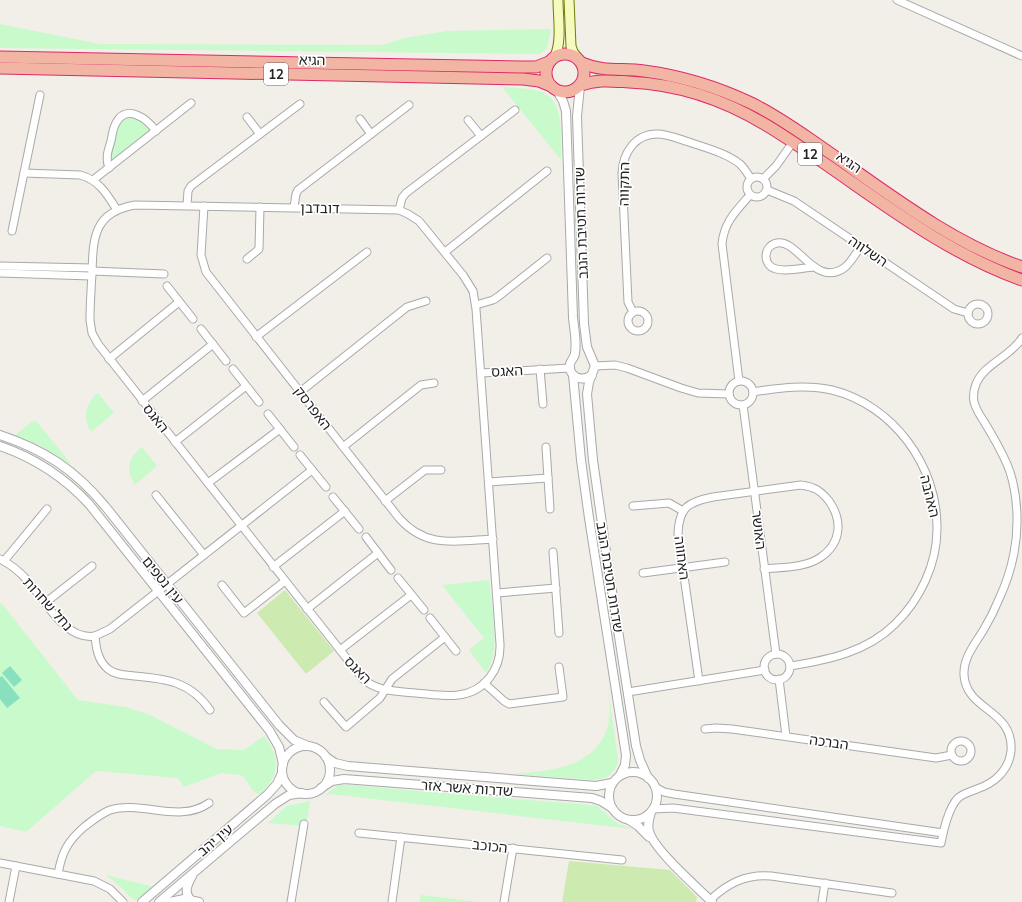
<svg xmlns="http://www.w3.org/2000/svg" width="1022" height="902" viewBox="0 0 1022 902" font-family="Mulish,'Noto Sans Hebrew',sans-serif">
  <rect width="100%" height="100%" fill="#f2efe9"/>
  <!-- grass -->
  <g fill="#cdebb0">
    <polygon points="285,590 334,651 306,674 257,613"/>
    <polygon points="569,861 670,870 697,897 696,902 562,902"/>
  </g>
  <!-- park -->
  <g fill="#c8facc">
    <polygon points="0,24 100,44 382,45 405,38 447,31 551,29 547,48 540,54 0,48"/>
    <path d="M502,87C515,88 530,88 542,92C566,102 560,139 561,160Z"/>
    <path d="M132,118L139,120L150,131L112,161C109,155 116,129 121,123C124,119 128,119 132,118Z"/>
    <path d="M98,393L114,413L91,432C82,417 85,404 98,393Z"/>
    <polygon points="33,421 37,422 72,465 39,445 15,435"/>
    <path d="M142,447L157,466L135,485C125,469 128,458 142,447Z"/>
    <path d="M489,580C491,607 502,651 486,673L469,650L484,638L442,585Z"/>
    <path d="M0,603L3,605L78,700L126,707L148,714L217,749L244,750L264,736C281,757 280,777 259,794L253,791L244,777L239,775L221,773L184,787L178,778L96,771L26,832L0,826Z"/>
    <path d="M608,688L618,759C616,774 607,779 593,780L513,774C549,771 597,768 608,725C611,713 609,701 608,688Z"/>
    <polygon points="339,785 348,785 590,805 597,806 617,823 632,829 330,794 325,796 332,789"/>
    <polygon points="310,801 306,826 268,823 287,806"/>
    <polygon points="106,875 154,887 135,900 130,897 121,887"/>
    <polygon points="421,895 480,902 419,902"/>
  </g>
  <!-- pitch -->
  <g fill="#88e0be">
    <polygon points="10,666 22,680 14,687 2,673"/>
    <polygon points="2,676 20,698 7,708 0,699 0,677"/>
  </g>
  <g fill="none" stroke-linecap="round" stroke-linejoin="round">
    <!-- minor casing -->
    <g stroke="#a9a9a9" stroke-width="9">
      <g id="minor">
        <polyline points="897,0 1022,56"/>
        <polyline points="247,117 260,134"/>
        <polyline points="360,119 371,134"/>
        <polyline points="468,120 481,136"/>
        <path d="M109,168C105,158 108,151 111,141C112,135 113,128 116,123C127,103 147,119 156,131"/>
        <path d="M24,173L80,175C99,180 107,194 117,210"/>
        <circle cx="757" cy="187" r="10"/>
        <polyline points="763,179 776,166 793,142"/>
        <polyline points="93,180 191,103"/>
        <polyline points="767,190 794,201 954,309 968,313"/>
        <path d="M135,205L399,210L408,214L419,221L463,275L473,291L476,309L500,644C501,669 485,692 458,695C444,697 429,694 416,693C397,691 378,692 363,679L98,344L92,333L90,320C90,305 91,290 92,274C93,239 93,212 135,205Z"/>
        <polyline points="187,205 188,191 191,186 300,104"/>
        <path d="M204,206L201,255L206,272L399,518C426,549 456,541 493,539"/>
        <polyline points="294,207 296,194 298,190 409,105"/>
        <polyline points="399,210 402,198 406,193 515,110"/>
        <polyline points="12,231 40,95"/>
        <polyline points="445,252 547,171"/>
        <polyline points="247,259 259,249 260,207"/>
        <polyline points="0,266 92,268"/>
        <path d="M813,267C802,268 787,272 776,269C762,265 763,246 777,243C798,239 815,288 844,268C851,263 856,253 861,246"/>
        <polyline points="92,271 164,274"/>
        <polyline points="0,273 91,276"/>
        <polyline points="167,286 193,319"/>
        <circle cx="978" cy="314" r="10"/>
        <polyline points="476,305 493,300 499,296 547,258"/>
        <circle cx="638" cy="321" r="10"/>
        <path d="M633,312L628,302L622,173C623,153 635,134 657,134C667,134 679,139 689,142C706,148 726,153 740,164C744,168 748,174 751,179"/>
        <polyline points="201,329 226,361"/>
        <polyline points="256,337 367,252"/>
        <polyline points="109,359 179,302"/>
        <polyline points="595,366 615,365 627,368 681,388 698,393 729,394"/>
        <polyline points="233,369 259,402"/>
        <polyline points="540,369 543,404"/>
        <polyline points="481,373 570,368"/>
        <path d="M739,381L722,244C724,222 736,211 750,195"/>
        <circle cx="741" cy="393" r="12"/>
        <polyline points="300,392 407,307 426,301"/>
        <path d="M753,392C778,388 806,384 832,390C893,405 938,466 937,529C937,564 920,600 895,624C867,652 828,660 790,666"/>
        <polyline points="142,401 213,344"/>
        <polyline points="743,405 776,654"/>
        <polyline points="268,414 294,447"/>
        <polyline points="175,442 246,386"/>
        <polyline points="343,447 421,385 434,383"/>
        <polyline points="546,447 550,509"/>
        <polyline points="300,455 326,487"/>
        <polyline points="489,482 548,478"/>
        <polyline points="208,483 280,429"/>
        <polyline points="156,495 204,555"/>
        <polyline points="333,497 359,529"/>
        <polyline points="385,501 425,470 441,470"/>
        <polyline points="633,506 669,503 683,511"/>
        <polyline points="366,537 391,570"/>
        <polyline points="553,552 559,633"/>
        <path d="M0,559C10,564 19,571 27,580C45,599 64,641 95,636C96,648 98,661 108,669C115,675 125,675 134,676C166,679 190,681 210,710"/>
        <polyline points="4,561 47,509"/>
        <polyline points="273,567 345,511"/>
        <polyline points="643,573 725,562"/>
        <polyline points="398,578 424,610"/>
        <polyline points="222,585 244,613 285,581"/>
        <polyline points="497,593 556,588"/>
        <polyline points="45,603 92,566"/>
        <polyline points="307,609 378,553"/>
        <polyline points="430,618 456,651"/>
        <polyline points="95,636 110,629 312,470"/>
        <polyline points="340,650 411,595"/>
        <circle cx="777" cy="667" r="13"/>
        <polyline points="779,679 786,736"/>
        <path d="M699,681L678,534C679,507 688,502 713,497L801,485C805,486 809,486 813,488C820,490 825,496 829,501C843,521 841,543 821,557C806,568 782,567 764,569"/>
        <polyline points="484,683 504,701 509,704 563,697 559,667"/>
        <polyline points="628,692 765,670"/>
        <polyline points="324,702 346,727 380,698 392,679 445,637"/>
        <polyline points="705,729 716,728 732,729 936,758 952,755"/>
        <circle cx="961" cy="751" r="10"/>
        <polyline points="655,787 664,792 674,794 943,833"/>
        <path d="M653,809L673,808L941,843C943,831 949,807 958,798C964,793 970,792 977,789C995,783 1009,770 1011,751C1014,709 966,711 964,675C963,657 976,643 984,629C990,619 995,609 999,599C1006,584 1011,569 1014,553C1019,527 1018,497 1010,472C1004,454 994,439 985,423C981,417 976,410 974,402C973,396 974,389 976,384C984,364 1010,357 1022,338"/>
        <polyline points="359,833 622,860"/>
        <polyline points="0,863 94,881 110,889 123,902"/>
        <path d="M58,874C62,852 67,842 84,827C92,821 100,814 110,810C142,800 179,824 209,803"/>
        <path d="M710,900C728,883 746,874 771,876L892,893"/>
        <polyline points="9,902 16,866"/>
        <polyline points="291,902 304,824"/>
        <polyline points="392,902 401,837"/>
        <polyline points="504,902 513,848"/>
        <polyline points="822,902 825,883"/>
      </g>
    </g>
    <!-- tertiary casing -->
    <g stroke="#a9a9a9" stroke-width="10">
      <g id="tertiary">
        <polyline points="580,86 577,116 584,324 587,347 595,366 589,382 587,394 593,460 607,559 636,746 640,760 648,778"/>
        <path d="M557,91L563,101L566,111L573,317C574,329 577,341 575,353C575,357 571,360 570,364C568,378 583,382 592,375"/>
        <polyline points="573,375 581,460 589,518 626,755 625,765 620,775"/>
        <path d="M0,435C45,450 75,470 105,506L279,725L294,740L308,746"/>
        <path d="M0,446C35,458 64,477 89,504L269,730L279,747L283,764"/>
        <circle cx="306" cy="770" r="24"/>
        <polyline points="326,757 335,763 348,766 596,786 612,783"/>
        <circle cx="633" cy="796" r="24"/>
        <polyline points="321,788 332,781 344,779 592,798 601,801 612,808"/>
        <path d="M651,812C649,819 647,824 649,831C654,850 697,887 712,902"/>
        <polyline points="629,820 637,825 649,837"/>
        <path d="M192,901C183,893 187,885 192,876"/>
        <polyline points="142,902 267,795 277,784 282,773"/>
        <polyline points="159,902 275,804 289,795 302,793"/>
        <polyline points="170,902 184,899 199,902"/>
      </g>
    </g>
    <!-- secondary casing -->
    <g stroke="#707d05" stroke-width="11">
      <g id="secondary">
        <polyline points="569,0 571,46 573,52 577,57"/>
        <path d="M555,56C562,41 558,17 558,0"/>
      </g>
    </g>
    <!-- trunk casing -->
    <g stroke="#dc2a67" stroke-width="13">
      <g id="trunk">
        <circle cx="565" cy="73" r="19"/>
        <polyline points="0,57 519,67 536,67 549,62"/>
        <path d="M582,63C602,72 623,68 644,71C682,76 717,87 751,103C776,115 798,131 820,146C884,190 949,242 1022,267"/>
        <polyline points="0,68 523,79 539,81 551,86"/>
        <path d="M581,85C597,79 612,81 629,82C677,84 725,100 766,125C786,137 805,150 824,163C888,207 949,254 1022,280"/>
      </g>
    </g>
    <!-- minor -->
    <use href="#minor" stroke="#fff" stroke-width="7"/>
    <!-- tertiary -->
    <use href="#tertiary" stroke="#fff" stroke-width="8"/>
    <!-- secondary -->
    <use href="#secondary" stroke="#f7fabf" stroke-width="9"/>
    <!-- trunk -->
    <use href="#trunk" stroke="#f2b4a3" stroke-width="11"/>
  </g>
  <g text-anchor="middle" stroke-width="3.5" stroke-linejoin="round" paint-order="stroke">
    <!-- shield labels -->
    <g fill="#fff" stroke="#646464" stroke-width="1">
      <rect x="264" y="63" width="24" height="22" rx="3"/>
      <rect x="798" y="143" width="24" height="22" rx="3"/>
    </g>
    <g font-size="13" font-weight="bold" fill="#222">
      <text x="276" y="79">12</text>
      <text x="810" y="159">12</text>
    </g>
    <!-- street labels -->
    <g font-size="14" fill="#222" stroke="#fff">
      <text transform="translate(312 60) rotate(1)" y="5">הגיא</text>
      <text transform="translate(849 162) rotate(34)" y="5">הגיא</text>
      <text transform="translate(624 184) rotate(-89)" y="5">התקווה</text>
      <text transform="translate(320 208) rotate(1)" y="5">דובדבן</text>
      <text transform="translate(581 223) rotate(-92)" y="5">שדרות חטיבת הנגב</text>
      <text transform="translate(868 251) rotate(34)" y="5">השלווה</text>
      <text transform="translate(507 371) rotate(-3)" y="5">האגס</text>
      <text transform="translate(313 408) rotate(52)" y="5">האפרסק</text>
      <text transform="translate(156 418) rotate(51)" y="5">האגס</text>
      <text transform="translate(930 496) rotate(76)" y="5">האהבה</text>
      <text transform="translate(759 530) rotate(83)" y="5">האושר</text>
      <text transform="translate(682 558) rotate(83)" y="5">האחווה</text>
      <text transform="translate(610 577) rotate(81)" y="5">שדרות חטיבת הנגב</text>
      <text transform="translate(163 580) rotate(51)" y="5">עין נטפים</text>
      <text transform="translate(48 604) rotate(48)" y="5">נחל שחרות</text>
      <text transform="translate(358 670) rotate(46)" y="5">האגס</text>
      <text transform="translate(829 742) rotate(8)" y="5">הברכה</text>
      <text transform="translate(467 788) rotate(4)" y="5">שדרות אשר אזר</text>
      <text transform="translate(215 840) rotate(-40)" y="5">עין יהב</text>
      <text transform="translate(490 846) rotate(6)" y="5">הכוכב</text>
    </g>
  </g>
</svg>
